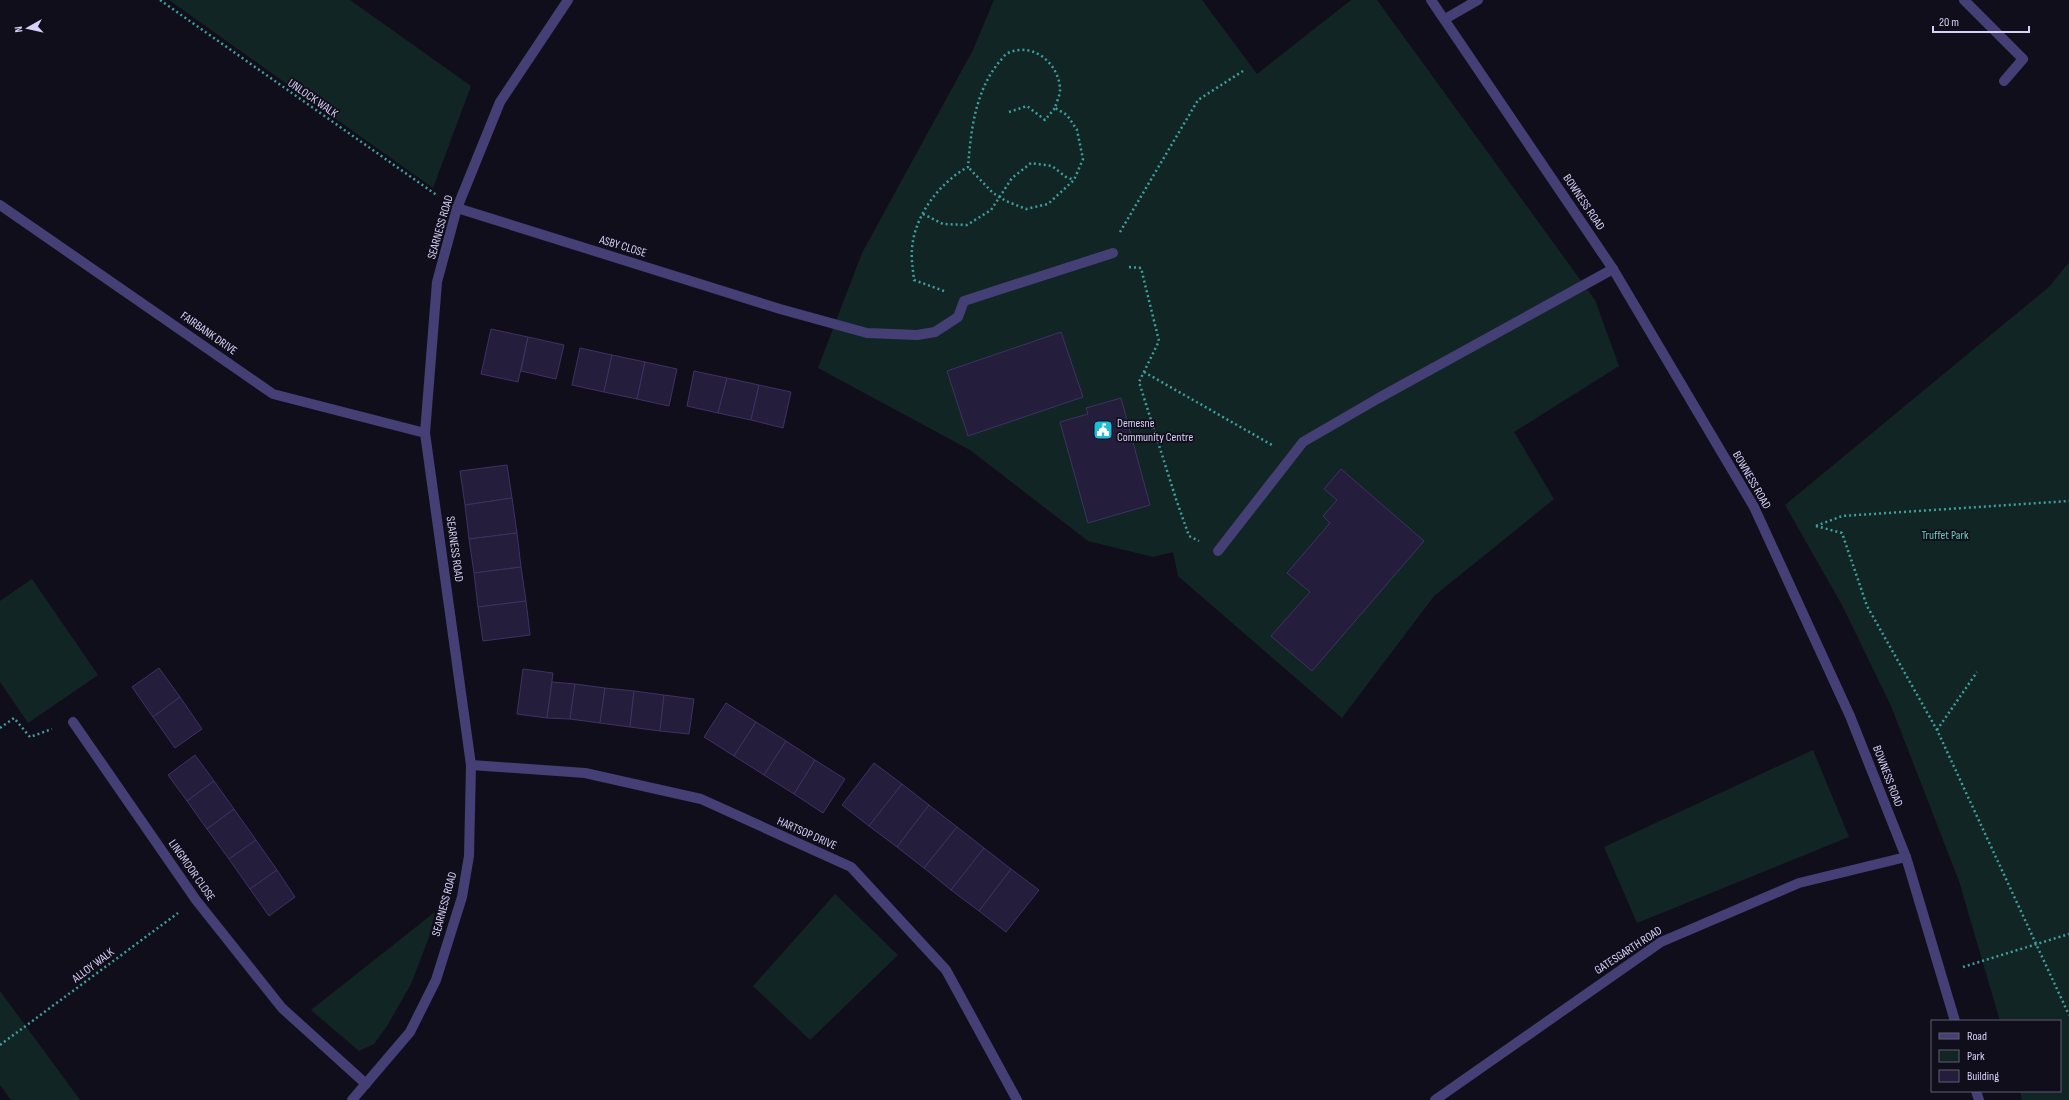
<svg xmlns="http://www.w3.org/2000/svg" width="2069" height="1100" viewBox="0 0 2069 1100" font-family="'Sofia Sans Condensed',sans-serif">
  <rect width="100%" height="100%" fill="#110e1c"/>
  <!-- green -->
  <g fill="#122525">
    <polygon points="169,0 350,0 471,86 433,188"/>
    <polygon points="994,0 1202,0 1257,74 1351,0 1377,0 1595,300 1619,366 1514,432 1554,499 1434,596 1342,718 1178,576 1173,552 1153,557 1088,541 970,450 818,368 862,253 973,50"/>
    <polygon points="2069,262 2069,1100 2022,1100 2020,1091 2060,1091 2060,1021 2000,1021 1959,881 1891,706 1842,605 1785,505 2050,286"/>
    <polygon points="32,579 98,675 28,723 0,682 0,601"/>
    <polygon points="1813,750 1849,837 1637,923 1604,847"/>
    <polygon points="835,894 898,955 810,1040 753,986"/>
    <polygon points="435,912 429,937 411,984 387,1026 374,1044 359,1051 311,1010"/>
    <polygon points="0,991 80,1100 11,1100 0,1085"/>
  </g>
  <!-- building -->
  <g fill="#241d3b" stroke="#3e3263">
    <polygon points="491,329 528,337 518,382 481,374"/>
    <polygon points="1061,332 1083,397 968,436 947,371"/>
    <polygon points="528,337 564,345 556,379 521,371"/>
    <polygon points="580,348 612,355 604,392 572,385"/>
    <polygon points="612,355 645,362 637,399 604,392"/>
    <polygon points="645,362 677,369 669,406 637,399"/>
    <polygon points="694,371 727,378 718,413 687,406"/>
    <polygon points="727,378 759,385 751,420 718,413"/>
    <polygon points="759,385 791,392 783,428 751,420"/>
    <polygon points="1121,398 1150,505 1088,523 1060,422 1088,414 1086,408"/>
    <polygon points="507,465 512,498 465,505 460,471"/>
    <polygon points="1341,469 1424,541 1312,671 1271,636 1310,592 1287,573 1330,523 1323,516 1337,500 1324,489"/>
    <polygon points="512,498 517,533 469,539 465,505"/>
    <polygon points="517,533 521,567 474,573 469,539"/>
    <polygon points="521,567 526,601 478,607 474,573"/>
    <polygon points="526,601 530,635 483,641 478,607"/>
    <polygon points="159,668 180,697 153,717 132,687"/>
    <polygon points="523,669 553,673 547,718 517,714"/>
    <polygon points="552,682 575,684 570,719 547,718"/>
    <polygon points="575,684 605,688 600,723 570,719"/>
    <polygon points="605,688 634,691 630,727 600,723"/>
    <polygon points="634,691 664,695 660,731 630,727"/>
    <polygon points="664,695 694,699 689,734 660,731"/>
    <polygon points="180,697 202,729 175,748 153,717"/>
    <polygon points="726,703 756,722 734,756 704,737"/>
    <polygon points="756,722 786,741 764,775 734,756"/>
    <polygon points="786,741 815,760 794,794 764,775"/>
    <polygon points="195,755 214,781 187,801 168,775"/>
    <polygon points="815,760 845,779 823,813 794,794"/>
    <polygon points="874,763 902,784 869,826 842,805"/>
    <polygon points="214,781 234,809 207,829 187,801"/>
    <polygon points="902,784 929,805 897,847 869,826"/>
    <polygon points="929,805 957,827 924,868 897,847"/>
    <polygon points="234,809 256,840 229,859 207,829"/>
    <polygon points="957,827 984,848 951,890 924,868"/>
    <polygon points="256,840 277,870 250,889 229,859"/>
    <polygon points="984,848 1011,869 979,911 951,890"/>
    <polygon points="1011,869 1039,890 1006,932 979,911"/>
    <polygon points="277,870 295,897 269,916 250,889"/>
  </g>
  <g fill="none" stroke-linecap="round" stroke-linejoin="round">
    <!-- path -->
    <g stroke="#3d9f9e" stroke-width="2.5" stroke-dasharray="2 3" stroke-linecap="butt">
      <polyline points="160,0 438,196"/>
      <polyline points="1009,112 1027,106 1045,120 1055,108"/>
      <polyline points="923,214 943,224 967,225 991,210 1012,178 1031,163 1052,166 1066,177 1074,180"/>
      <polyline points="1120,232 1198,100 1243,71"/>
      <polyline points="1129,267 1141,268 1159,341 1139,382 1176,499 1189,536 1199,541"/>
      <path d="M944,291L914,280C913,269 911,259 912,249C914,216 940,182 968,167C971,130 975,91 1000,61C1002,59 1005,54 1008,53C1034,41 1060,65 1060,90C1060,96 1056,103 1055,108L1067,115L1077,130L1083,159L1074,180L1048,204L1026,209L1006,201L993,193L968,167"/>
      <polyline points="1144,372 1272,445"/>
      <polyline points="1816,526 1842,533 1867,606 1937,730 2069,1015"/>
      <polyline points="1816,526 1842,516 2069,501"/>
      <polyline points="0,728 14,718 30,737 52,729"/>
      <polyline points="1937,730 1977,672"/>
      <polyline points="1963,967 2069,934"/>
      <polyline points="0,1045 178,913"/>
    </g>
    <!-- minor -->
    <g stroke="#444075" stroke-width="10">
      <polyline points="1431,0 1613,269 1754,507 1850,716 1906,857 1955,1021"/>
      <polyline points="1964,0 2023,59 2004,81"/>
      <polyline points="1445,19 1478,0"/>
      <polyline points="0,205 273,394 425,433"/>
      <polyline points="457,208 780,309 867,333 917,335 935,332 958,317 964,301 1113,253"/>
      <polyline points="1218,551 1303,442 1377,399 1613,269"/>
      <polyline points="73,722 196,900 282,1008 366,1084"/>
      <polyline points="471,765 585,773 701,799 851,867 946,970 1017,1100"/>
      <polyline points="1976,1091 1979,1100"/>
      <polyline points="352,1100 410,1032 436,980 462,897 469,856 471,765 425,433 437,282 457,208 500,102 568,0"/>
      <polyline points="1435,1100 1661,942 1799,883 1906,857"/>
    </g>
  </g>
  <!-- icons -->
  <defs>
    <g id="civic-square" transform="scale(1)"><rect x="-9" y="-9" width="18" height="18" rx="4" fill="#1ebcd6" stroke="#110e1c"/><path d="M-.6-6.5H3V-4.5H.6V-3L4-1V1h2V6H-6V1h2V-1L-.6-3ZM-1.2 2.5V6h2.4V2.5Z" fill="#fff"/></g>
  </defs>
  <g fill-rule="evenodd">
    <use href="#civic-square" x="1103" y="430"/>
  </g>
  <g text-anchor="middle" stroke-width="3.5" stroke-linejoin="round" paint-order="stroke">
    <!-- street labels -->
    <g font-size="12" fill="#d7d0f8" stroke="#110e1c">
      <text transform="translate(313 98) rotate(35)" y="4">UNLOCK WALK</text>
      <text transform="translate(1584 202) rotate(56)" y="4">BOWNESS ROAD</text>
      <text transform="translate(440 227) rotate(-74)" y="4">SEARNESS ROAD</text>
      <text transform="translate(623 246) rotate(17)" y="4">ASBY CLOSE</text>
      <text transform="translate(209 333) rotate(35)" y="4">FAIRBANK DRIVE</text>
      <text transform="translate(1752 480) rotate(60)" y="4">BOWNESS ROAD</text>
      <text transform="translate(455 549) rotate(82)" y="4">SEARNESS ROAD</text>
      <text transform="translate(1888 776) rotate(69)" y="4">BOWNESS ROAD</text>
      <text transform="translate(807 833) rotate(24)" y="4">HARTSOP DRIVE</text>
      <text transform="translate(192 870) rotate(55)" y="4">LINGMOOR CLOSE</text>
      <text transform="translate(444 904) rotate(-75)" y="4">SEARNESS ROAD</text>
      <text transform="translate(1628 950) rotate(-33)" y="4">GATESGARTH ROAD</text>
      <text transform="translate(93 965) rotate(-37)" y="4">ALLOY WALK</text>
    </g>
    <!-- poi labels -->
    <g font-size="12" fill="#d7d0f8" stroke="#110e1c" text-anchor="start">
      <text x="1117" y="427">Demesne<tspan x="1117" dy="14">Community Centre</tspan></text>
    </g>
    <!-- park labels -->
    <g font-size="12" fill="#67cdb8" stroke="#110e1c">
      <text x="1945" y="539">Truffet Park</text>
    </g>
  </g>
  <!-- legend -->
  <rect x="1931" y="1020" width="130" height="72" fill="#110e1c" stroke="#605c74"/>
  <rect x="1939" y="1033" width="20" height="6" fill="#444075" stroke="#605c74"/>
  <text x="1967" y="1040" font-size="12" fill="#d7d0f8">Road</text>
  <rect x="1939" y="1050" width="20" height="12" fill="#122525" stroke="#605c74"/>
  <text x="1967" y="1060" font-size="12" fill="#d7d0f8">Park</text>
  <rect x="1939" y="1070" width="20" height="12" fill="#241d3b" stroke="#605c74"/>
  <text x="1967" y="1080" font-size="12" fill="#d7d0f8">Building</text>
  <!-- north arrow -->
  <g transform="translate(28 28) rotate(262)" stroke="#110e1c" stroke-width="3" paint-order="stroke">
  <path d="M0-3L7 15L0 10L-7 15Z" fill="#d7d0f8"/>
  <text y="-6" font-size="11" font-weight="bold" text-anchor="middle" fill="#d7d0f8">N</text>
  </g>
  <!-- scale -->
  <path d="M1933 26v6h96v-6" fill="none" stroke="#d7d0f8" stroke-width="2"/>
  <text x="1939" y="26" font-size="12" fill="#d7d0f8" stroke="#110e1c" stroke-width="3" paint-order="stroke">20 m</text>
</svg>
